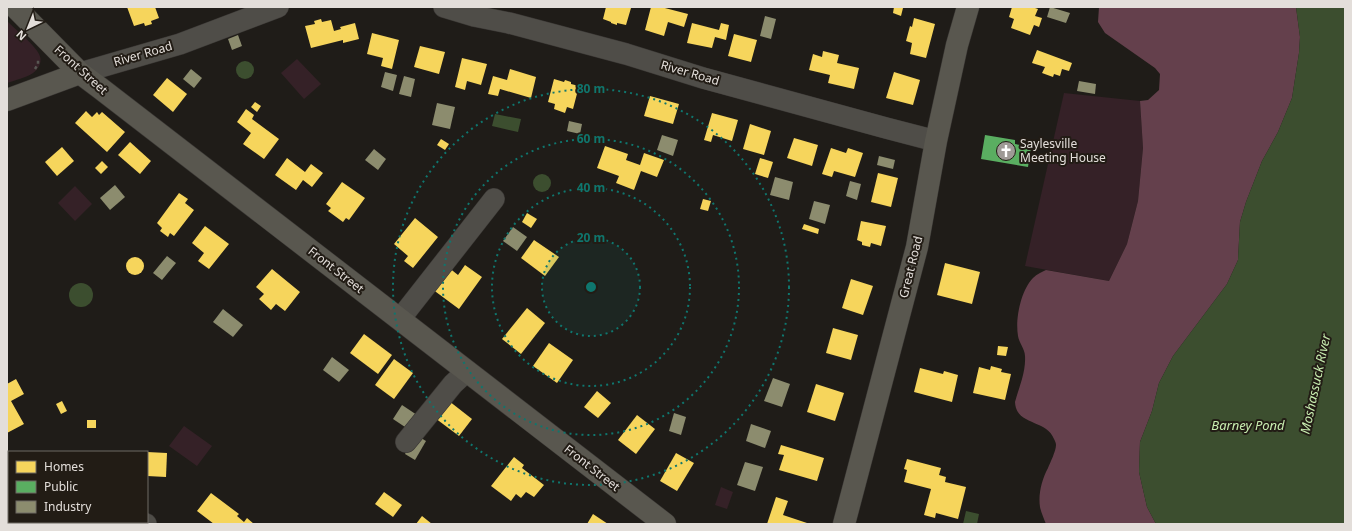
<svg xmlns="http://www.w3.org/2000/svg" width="1352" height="531" viewBox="0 0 1352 531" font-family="'Noto Sans',sans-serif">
  <rect width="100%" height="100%" fill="#1f1c18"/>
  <!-- green -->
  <g fill="#352127">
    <path d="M7,21C15,29 34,44 39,54C43,61 39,69 33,73C26,78 15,80 7,83Z"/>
    <polygon points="297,59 321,84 304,99 281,73"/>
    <polygon points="1064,93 1140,101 1143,148 1138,201 1127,244 1109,281 1025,266"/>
    <polygon points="75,186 92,204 75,221 58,203"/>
    <polygon points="184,426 212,446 197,466 169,446"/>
    <polygon points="721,487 733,492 727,509 715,505"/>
  </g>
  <!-- forest -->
  <path fill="#64404c" d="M1099,7H1296L1300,37L1299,53L1292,98L1278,132L1262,161L1246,202L1240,222L1238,260L1227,284L1173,356L1159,383L1152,411L1140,442L1139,472L1147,507L1156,524H1046C1044,519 1041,512 1040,507C1038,494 1042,479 1048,468C1050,463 1056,451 1056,445C1056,443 1055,441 1054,439C1047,419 1016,426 1015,402C1019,387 1026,372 1025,356C1025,349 1019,343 1018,336C1015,319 1021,290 1033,278C1037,274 1042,272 1046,270L1109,281L1127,244L1138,201L1143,148L1140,101L1148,100L1159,90L1160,74L1155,68L1105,33L1098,22Z"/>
  <!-- water -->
  <g fill="#3c4e2f">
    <polygon points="1296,7 1345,7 1345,524 1156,524 1147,507 1139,472 1140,442 1152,411 1159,383 1173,356 1227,284 1238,260 1240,222 1246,202 1262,161 1278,132 1292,98 1299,53 1300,37"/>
    <circle cx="245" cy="70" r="9"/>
    <polygon points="495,114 521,119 518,132 492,126"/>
    <circle cx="542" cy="183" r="9"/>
    <circle cx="81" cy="295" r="12"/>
    <polygon points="966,511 979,514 977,524 963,524"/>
  </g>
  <!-- homes -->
  <g fill="#f6d55c">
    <polygon points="127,7 155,7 159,18 151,21 152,24 145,26 144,23 134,26"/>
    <polygon points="606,7 631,8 626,25 617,23 617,25 611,23 611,22 603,19"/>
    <polygon points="651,7 661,7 688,14 684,27 668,22 664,36 645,30"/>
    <polygon points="894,7 903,8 901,16 893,13"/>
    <polygon points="1012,7 1032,7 1038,9 1035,16 1042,18 1039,27 1034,25 1030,35 1011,28 1014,19 1009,17"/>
    <polygon points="914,18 935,24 926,58 910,54 912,43 906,41 910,26 912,27"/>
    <polygon points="321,19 322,22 331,20 334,31 341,29 340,27 355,23 359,39 343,43 343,40 311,48 305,26 315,24 314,21"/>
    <polygon points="692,23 719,30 721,23 729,25 726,40 715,37 712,48 687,43"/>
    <polygon points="372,33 399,40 392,69 381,66 383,58 367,54"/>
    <polygon points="734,34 757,40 751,62 728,56"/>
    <polygon points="420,46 445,52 439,74 414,67"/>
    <polygon points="1037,50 1072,63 1069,71 1062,69 1060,76 1054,74 1053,77 1042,73 1045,67 1032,63"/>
    <polygon points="823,51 839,55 837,63 859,68 854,89 828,83 830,75 809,70 813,54 822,57"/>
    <polygon points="462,58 487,64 481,85 467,81 465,90 455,87"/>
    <polygon points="510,69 536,77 531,98 500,89 498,96 488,94 493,76 507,80"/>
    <polygon points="894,72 920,80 913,105 886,98"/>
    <polygon points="167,78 187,94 173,112 153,95"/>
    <polygon points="554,79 564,82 565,80 571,82 571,84 579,86 573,109 567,107 565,113 554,109 555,104 548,102"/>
    <polygon points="650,96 679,104 673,124 644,116"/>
    <polygon points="255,102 261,106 257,112 251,107"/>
    <polygon points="246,109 254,115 252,119 279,139 264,159 243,144 251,133 237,122"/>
    <polygon points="86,111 92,117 97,112 99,115 102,112 125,132 107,152 75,123"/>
    <polygon points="712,113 738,120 732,141 713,135 711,142 704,140"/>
    <polygon points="750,124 771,131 764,155 743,149"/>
    <polygon points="794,138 818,145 812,166 787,158"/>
    <polygon points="441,139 449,144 445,150 437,145"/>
    <polygon points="130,142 151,161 140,174 118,155"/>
    <polygon points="605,146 628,154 626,160 640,165 644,153 664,160 657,177 641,171 634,190 616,183 619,176 597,168"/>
    <polygon points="62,147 74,161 57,176 45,162"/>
    <polygon points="831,148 846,153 848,148 863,153 855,177 834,171 832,177 822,174"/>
    <polygon points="287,158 305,172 311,164 323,173 312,187 303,180 296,190 275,175"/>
    <polygon points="760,158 773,162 768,178 755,174"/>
    <polygon points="102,161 108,167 101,174 95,168"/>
    <polygon points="878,173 898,178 891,207 871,202"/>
    <polygon points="342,182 365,198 349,220 346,218 343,222 328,211 331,208 326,204"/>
    <polygon points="179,193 188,199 185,203 194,210 174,236 170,233 168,237 160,231 162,228 157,223"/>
    <polygon points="703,199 711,201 708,211 700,209"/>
    <polygon points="527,213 537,219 531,228 522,222"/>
    <polygon points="415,218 438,237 413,268 404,261 408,256 394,244"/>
    <polygon points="861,221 886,226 881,246 871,243 870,247 862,245 862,242 857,240"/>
    <polygon points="804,224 819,229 818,234 802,229"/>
    <polygon points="205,226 229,244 209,269 198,261 204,253 192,243"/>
    <polygon points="534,240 559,257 545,276 521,258"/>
    <circle cx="135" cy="266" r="9"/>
    <polygon points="945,263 980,272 972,304 937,295"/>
    <polygon points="465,265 482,277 459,309 432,289 448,267 458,275"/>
    <polygon points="272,269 300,292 285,311 276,304 271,310 259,299 264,294 256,287"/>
    <polygon points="851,279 873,286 863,315 842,308"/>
    <polygon points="527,308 545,323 521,354 502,339"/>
    <polygon points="833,328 858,335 851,360 826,353"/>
    <polygon points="364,334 392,355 378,374 350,353"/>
    <polygon points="549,343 573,360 557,383 533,366"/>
    <polygon points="998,346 1008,347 1006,356 997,355"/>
    <polygon points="394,359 413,373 394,399 375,385"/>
    <polygon points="991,366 1002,369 1001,372 1011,374 1005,400 973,393 979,367 990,370"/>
    <polygon points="920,368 943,374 944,371 958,375 952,402 914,392"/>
    <polygon points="16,379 24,394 11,401 24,424 7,433 7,384"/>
    <polygon points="816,384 844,393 835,421 807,412"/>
    <polygon points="597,391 611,403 598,418 584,407"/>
    <polygon points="62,401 67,411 61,414 56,404"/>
    <polygon points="449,401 472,419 459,436 435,418"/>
    <polygon points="637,415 655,429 636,454 618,440"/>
    <rect x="87" y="420" width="9" height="8"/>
    <polygon points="781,445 824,458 817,481 779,470 784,455 778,454"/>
    <polygon points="147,452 167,453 166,477 147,476"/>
    <polygon points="676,453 694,463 677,491 660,481"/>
    <polygon points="514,457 524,465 522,468 544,485 534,497 526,492 521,498 516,494 511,501 491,486"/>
    <polygon points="907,459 941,468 939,475 946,477 945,482 966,487 958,519 936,513 935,518 924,515 931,489 904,482 907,470 904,469"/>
    <polygon points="384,492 402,505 393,517 375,504"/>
    <polygon points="211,493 239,514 237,516 244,522 247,518 254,524 214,524 197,511"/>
    <polygon points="776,497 788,501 783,515 807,523 806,524 767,524"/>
    <polygon points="593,514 608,524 587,524"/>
    <polygon points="422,516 432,524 416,524"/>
  </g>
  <!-- public -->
  <polygon fill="#5aae61" points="985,135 1015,140 1015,144 1031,147 1028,167 981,159"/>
  <!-- industry -->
  <g fill="#8c8c6e">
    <polygon points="1050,7 1070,13 1066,23 1047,17"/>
    <polygon points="765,16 776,19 771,39 760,36"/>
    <polygon points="238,35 242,46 232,50 228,39"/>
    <polygon points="191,69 202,78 194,88 183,79"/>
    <polygon points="385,72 397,75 393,91 381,87"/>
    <polygon points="404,76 415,79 411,97 399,94"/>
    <polygon points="1079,81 1096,84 1095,94 1077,91"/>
    <polygon points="437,103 455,107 450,129 432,125"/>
    <polygon points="569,121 582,124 580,134 567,131"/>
    <polygon points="662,135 678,140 673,156 657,150"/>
    <polygon points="374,149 386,159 378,170 365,160"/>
    <polygon points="879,156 895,160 893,169 877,165"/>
    <polygon points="775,177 793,182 789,200 770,195"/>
    <polygon points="850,181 861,184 857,200 846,196"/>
    <polygon points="115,185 125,197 110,210 100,198"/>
    <polygon points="814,201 830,205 825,224 809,219"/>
    <polygon points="513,227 527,237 517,251 503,241"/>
    <polygon points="167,256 176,263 162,280 153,273"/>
    <polygon points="223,309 243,325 233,337 213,322"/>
    <polygon points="332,357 349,370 339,382 323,370"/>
    <polygon points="773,378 790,384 782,407 764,401"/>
    <polygon points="402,405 417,415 408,429 393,419"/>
    <polygon points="674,413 686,417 681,435 669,431"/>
    <polygon points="751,424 771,431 765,448 746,441"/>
    <polygon points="416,435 426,441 415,460 405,454"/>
    <polygon points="745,462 763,467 755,491 737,485"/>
  </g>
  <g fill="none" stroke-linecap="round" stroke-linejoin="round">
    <!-- minor casing -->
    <g stroke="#3a3734" stroke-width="22">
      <g id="minor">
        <polyline points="444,7 474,16 509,23 626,54 703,78 886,128 936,141"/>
        <polyline points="80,73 180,44 278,7"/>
        <polyline points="400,319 494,199"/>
        <polyline points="406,442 453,384 467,371"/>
        <polyline points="138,522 146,524"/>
        <polyline points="69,524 74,522"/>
      </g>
    </g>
    <!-- major casing -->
    <g stroke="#3a3734" stroke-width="23">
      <g id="major">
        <polyline points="15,7 80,73 100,88 665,524"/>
        <polyline points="7,100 80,73"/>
        <polyline points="844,524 917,247 936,141 957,45 968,7"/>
      </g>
    </g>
    <!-- path -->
    <polyline stroke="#585753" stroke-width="2.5" stroke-dasharray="3 3" stroke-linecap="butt" points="35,69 38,64 38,59"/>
    <!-- minor -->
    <use href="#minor" stroke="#4f4d48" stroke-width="21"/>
    <!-- major -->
    <use href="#major" stroke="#59574f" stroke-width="22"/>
  </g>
  <!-- distance rings -->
  <circle cx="591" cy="287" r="49" fill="#0f766e" fill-opacity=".12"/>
  <g fill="none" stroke="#0f766e" stroke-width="2" stroke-dasharray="2 4">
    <circle cx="591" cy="287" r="49"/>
    <circle cx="591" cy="287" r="99"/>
    <circle cx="591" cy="287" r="148"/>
    <circle cx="591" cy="287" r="198"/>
  </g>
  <!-- icons -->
  <defs>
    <g id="church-disc" transform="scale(1)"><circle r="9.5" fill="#9e9a96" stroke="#221c15"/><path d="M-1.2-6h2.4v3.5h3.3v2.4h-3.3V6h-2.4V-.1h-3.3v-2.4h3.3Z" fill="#fff"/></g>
  </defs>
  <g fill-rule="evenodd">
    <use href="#church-disc" x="1006" y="151"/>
  </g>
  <g text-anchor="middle" stroke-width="4" stroke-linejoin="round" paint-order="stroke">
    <!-- street labels -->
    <g font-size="12" fill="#e3deda" stroke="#221c15">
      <text transform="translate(143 54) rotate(-16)" y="4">River Road</text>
      <text transform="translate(81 70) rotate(42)" y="4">Front Street</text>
      <text transform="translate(690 73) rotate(16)" y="4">River Road</text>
      <text transform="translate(911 267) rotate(-76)" y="4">Great Road</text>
      <text transform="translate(336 270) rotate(38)" y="4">Front Street</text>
      <text transform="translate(592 468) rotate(38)" y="4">Front Street</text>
    </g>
    <!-- poi labels -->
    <g font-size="12" fill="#e3deda" stroke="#221c15" text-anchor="start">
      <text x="1020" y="148">Saylesville<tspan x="1020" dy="14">Meeting House</tspan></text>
    </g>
    <!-- water labels -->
    <g font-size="13" font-style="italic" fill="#c8edb0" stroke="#221c15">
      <text transform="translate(1315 384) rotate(-78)" y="5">Moshassuck River</text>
      <text x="1248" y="430">Barney Pond</text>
    </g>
  </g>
  <circle cx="591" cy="287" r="6" fill="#0f766e" stroke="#221c15" stroke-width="2"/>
  <g font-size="12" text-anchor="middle" font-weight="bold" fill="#0f766e" stroke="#221c15" stroke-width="4" stroke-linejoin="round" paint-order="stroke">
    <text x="591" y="93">80 m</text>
    <text x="591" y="143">60 m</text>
    <text x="591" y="192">40 m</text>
    <text x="591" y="242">20 m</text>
  </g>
  <!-- border -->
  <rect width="1352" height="531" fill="none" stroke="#e3deda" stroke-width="16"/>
  <!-- legend -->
  <rect x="8" y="451" width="140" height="72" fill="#221c15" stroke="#6f6a64"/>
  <rect x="16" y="461" width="20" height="12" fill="#f6d55c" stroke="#6f6a64"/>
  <text x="44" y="471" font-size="12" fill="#e3deda">Homes</text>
  <rect x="16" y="481" width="20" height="12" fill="#5aae61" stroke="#6f6a64"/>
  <text x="44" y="491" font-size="12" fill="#e3deda">Public</text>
  <rect x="16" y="501" width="20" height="12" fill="#8c8c6e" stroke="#6f6a64"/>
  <text x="44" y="511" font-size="12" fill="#e3deda">Industry</text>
  <!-- north arrow -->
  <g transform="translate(28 28) rotate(223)" stroke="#221c15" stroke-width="3" paint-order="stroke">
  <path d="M0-3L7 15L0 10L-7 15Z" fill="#e3deda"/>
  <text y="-6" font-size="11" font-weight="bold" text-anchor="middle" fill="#e3deda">N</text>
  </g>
</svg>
